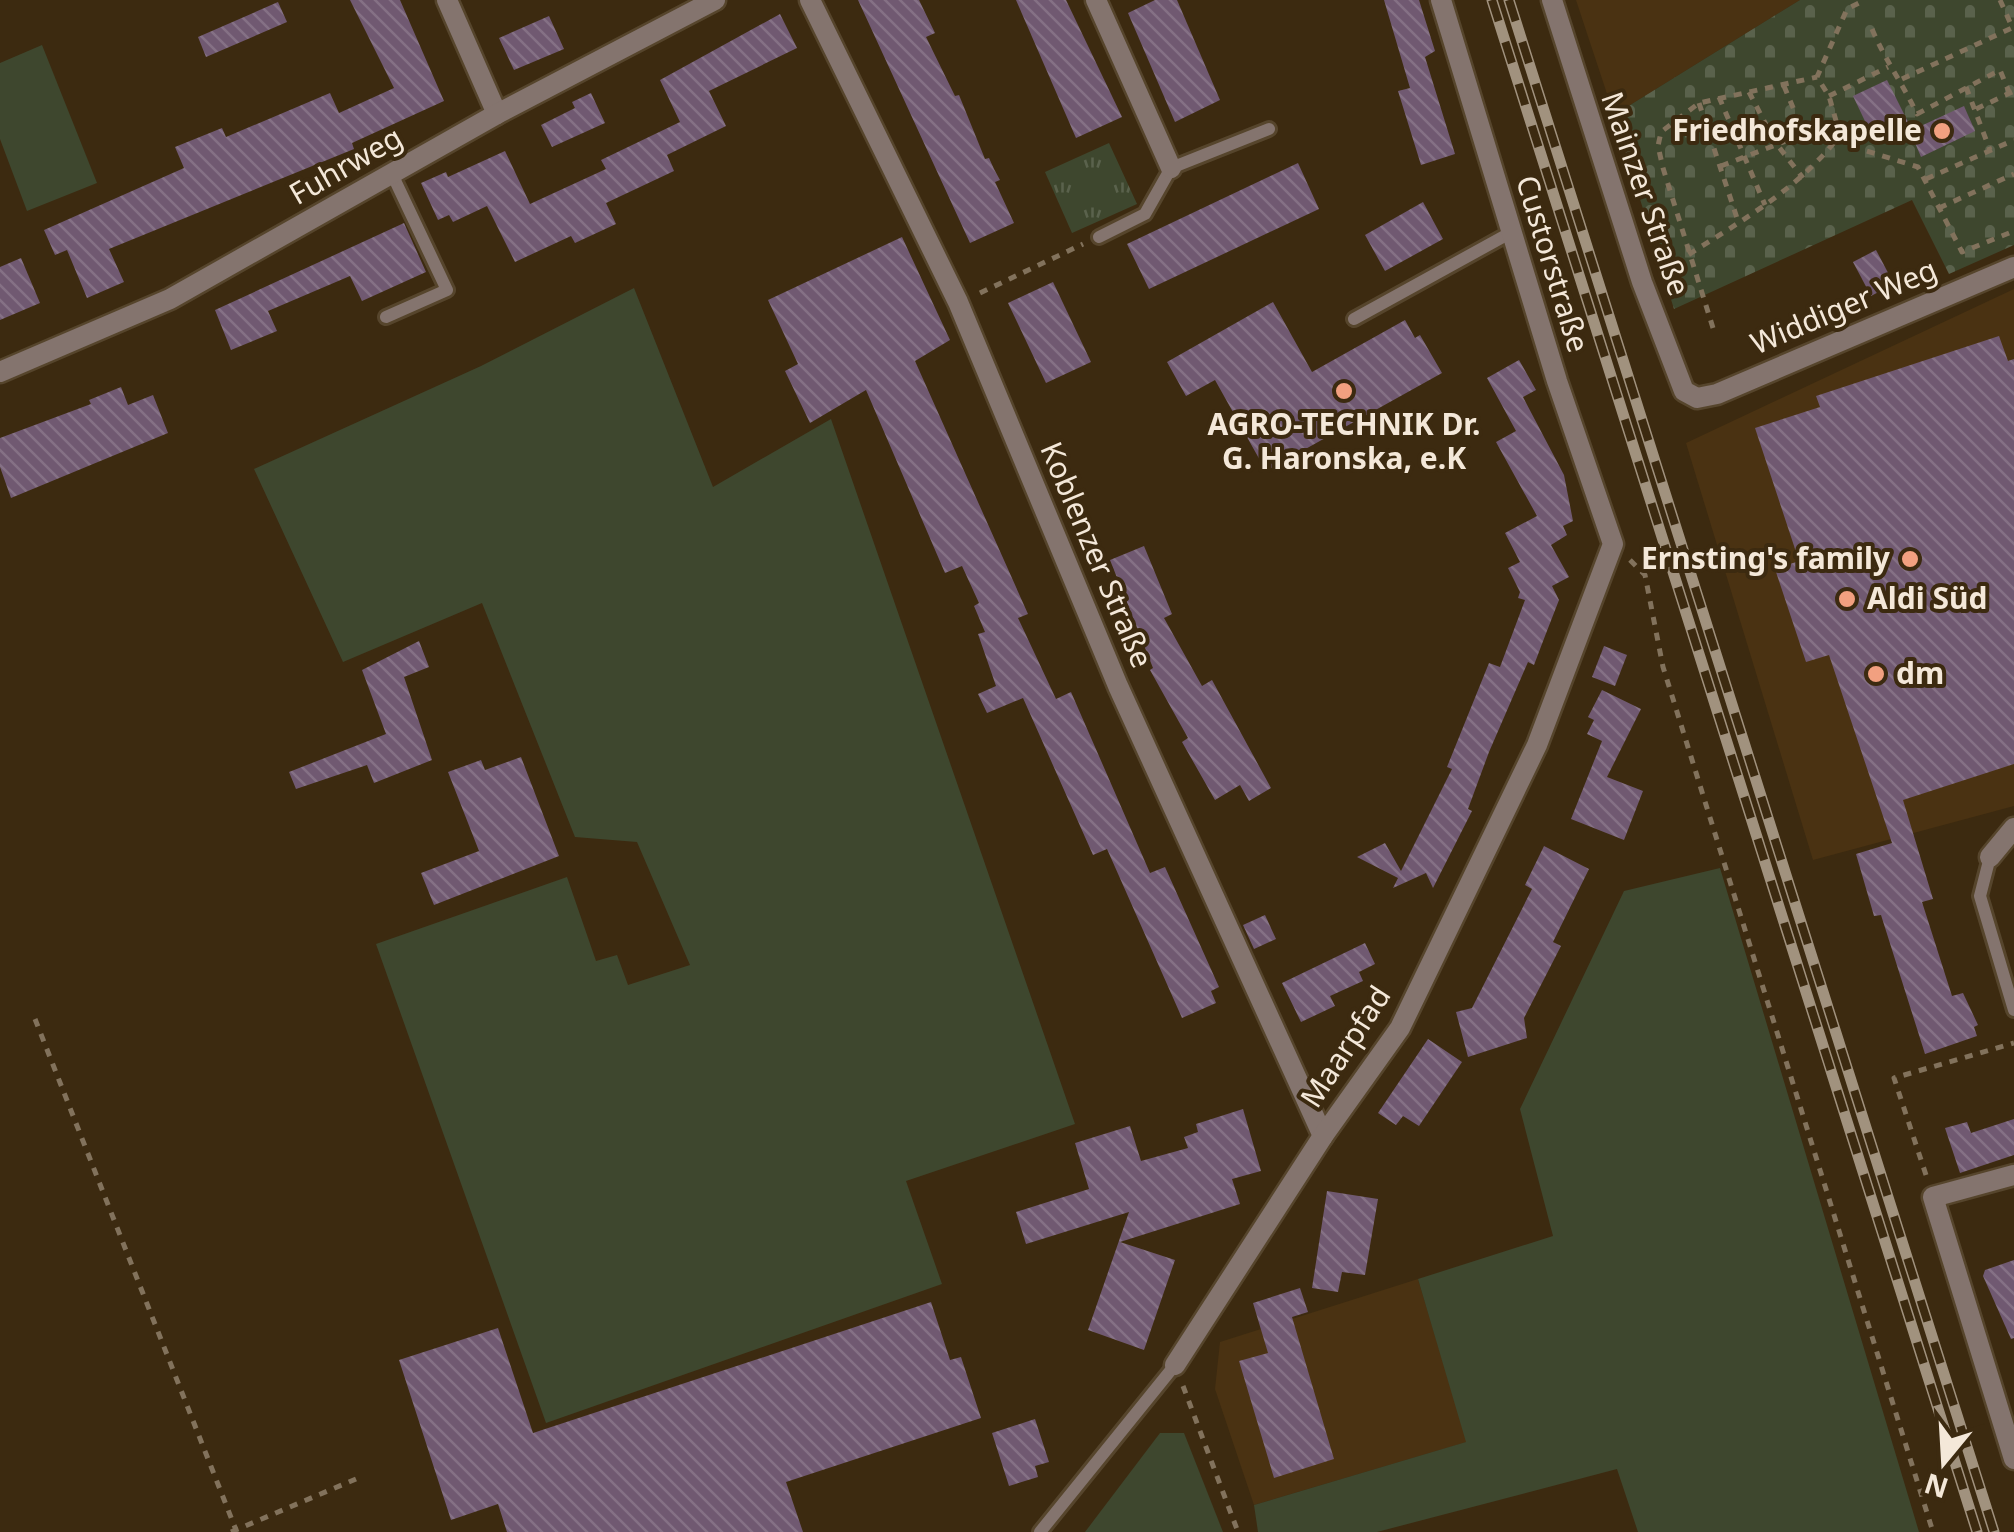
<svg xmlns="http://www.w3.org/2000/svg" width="2014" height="1532" viewBox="0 0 2014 1532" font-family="'Noto Sans',sans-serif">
  <defs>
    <pattern id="cemetery-stones" width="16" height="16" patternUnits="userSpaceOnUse" patternTransform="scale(2.5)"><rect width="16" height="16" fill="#3e472e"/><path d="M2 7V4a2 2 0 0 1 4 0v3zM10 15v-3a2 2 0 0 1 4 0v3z" fill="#5a624c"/></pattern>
    <pattern id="park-tufts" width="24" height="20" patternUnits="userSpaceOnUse" patternTransform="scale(2.5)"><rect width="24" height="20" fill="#3e472e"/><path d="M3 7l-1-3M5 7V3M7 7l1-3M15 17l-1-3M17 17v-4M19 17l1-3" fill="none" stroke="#5a624c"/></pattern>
    <pattern id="building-back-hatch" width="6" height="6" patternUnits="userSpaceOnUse" patternTransform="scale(2.5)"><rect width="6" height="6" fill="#705971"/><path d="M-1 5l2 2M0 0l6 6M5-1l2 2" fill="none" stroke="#857185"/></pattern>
  </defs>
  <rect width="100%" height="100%" fill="#3c2a10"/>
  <!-- built -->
  <g fill="#4a3212">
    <polygon points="1576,0 1800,0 1614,115"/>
    <polygon points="2014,289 2014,806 1813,860 1686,443"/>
    <polygon points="1418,1279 1467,1442 1254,1505 1215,1389 1220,1342"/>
  </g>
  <!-- green -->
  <g fill="#3e472e">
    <polygon points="42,45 97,183 27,211 0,139 0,63"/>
    <polygon points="634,288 713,487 831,419 1075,1124 906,1181 942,1284 546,1423 376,944 567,877 596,961 617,955 628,985 690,965 637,842 575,837 482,603 343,662 254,469 481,366"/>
    <polygon points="1720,868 1919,1532 1638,1532 1617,1469 1377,1532 1258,1532 1254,1505 1466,1442 1418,1279 1553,1236 1520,1109 1624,891"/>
    <polygon points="1160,1433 1184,1433 1223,1532 1085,1532"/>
  </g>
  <!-- cemetery -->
  <polygon fill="url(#cemetery-stones)" points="1800,0 2014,0 2014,245 1949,274 1912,200 1674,309 1614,115"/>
  <!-- park -->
  <polygon fill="url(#park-tufts)" points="1109,143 1137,204 1072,233 1045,172"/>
  <!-- building -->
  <g fill="url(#building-back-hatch)">
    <polygon points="350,0 400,0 444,101 352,143 354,149 109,249 124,282 87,298 67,250 55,255 44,230 184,168 175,147 222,128 226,137 330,93 339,113 394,88"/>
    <polygon points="858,0 919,0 935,33 926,37 955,96 959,95 985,159 989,158 994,169 1000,180 995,182 1014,223 970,243"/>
    <polygon points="1016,0 1066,0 1122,117 1076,138"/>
    <polygon points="1155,0 1177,0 1220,100 1175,122 1128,13"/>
    <polygon points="1384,0 1419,0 1435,51 1425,57 1455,154 1421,165 1398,91 1410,88"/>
    <polygon points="278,2 287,22 206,57 198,37"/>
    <polygon points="780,14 797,48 709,91 726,126 667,155 674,171 606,203 616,224 575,243 571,236 515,262 487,206 453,222 449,215 438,220 421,183 446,172 448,177 505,151 530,204 606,169 601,160 680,122 660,80"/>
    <polygon points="549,16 564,49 514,70 499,38"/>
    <polygon points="1887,80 1908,122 1873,138 1853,96"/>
    <polygon points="591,93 605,123 552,147 541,125 575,108 572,102"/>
    <polygon points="1964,106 1975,131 1921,157 1910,131"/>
    <polygon points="1298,163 1319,209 1149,289 1127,244"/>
    <polygon points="1423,202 1443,239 1385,271 1365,235"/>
    <polygon points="404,223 426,272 362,301 350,276 268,311 277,331 231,350 215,310"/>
    <polygon points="902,237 950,340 915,361 1028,614 1018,618 1056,699 1071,692 1150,873 1165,867 1219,987 1211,991 1216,1003 1182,1018 1107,849 1093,855 1023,698 987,713 978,694 996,686 978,634 985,632 974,606 979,603 962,566 945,573 866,390 810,423 785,371 798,364 768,300"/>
    <polygon points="1876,250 1894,284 1871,296 1853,262"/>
    <polygon points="21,258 40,303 0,320 0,267"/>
    <polygon points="1053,282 1091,362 1046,383 1008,303"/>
    <polygon points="1273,302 1312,372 1405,320 1415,338 1420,335 1442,373 1266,471 1215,380 1186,396 1167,362"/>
    <polygon points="1999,336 2008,361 2014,359 2014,764 1903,800 1933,899 1922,902 1952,996 1963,993 1978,1025 1974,1027 1977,1036 1925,1054 1881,915 1874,916 1856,854 1892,843 1829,655 1806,662 1775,569 1799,561 1755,428 1820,407 1816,396"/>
    <polygon points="1519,360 1536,390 1523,397 1564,475 1573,521 1563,526 1567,535 1551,545 1569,577 1552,586 1559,600 1545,636 1534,665 1528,662 1489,752 1468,809 1472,811 1433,888 1426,873 1393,888 1398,878 1357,857 1385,843 1401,871 1452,769 1447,767 1489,663 1500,667 1525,600 1518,598 1520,592 1508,568 1520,562 1505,533 1537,516 1496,442 1516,431 1487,378"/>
    <polygon points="121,387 128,405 153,395 168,433 11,498 0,467 0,438 91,404 89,400"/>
    <polygon points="1144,546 1172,614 1164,618 1202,686 1212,680 1271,788 1249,801 1240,785 1215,800 1182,742 1188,738 1150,670 1153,668 1110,560"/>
    <polygon points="419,641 429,667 404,677 432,760 374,783 367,765 296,789 289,772 386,734 362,670"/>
    <polygon points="1604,646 1627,655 1615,686 1592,677"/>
    <polygon points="1602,690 1641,709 1607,777 1643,791 1624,840 1571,819 1602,741 1587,734 1594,720 1588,717"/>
    <polygon points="521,757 559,856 434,905 421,873 479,851 448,772 481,760 485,770"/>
    <polygon points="1544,846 1589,869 1553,942 1561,946 1524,1018 1527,1038 1468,1057 1456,1012 1472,1008 1532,889 1525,885"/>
    <polygon points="1265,915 1276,939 1254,949 1243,925"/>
    <polygon points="1365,943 1375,964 1359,972 1363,981 1330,996 1335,1006 1301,1022 1282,983"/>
    <polygon points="1428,1039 1462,1062 1419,1126 1403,1116 1396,1125 1378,1113"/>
    <polygon points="1243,1109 1261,1171 1232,1179 1240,1204 1120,1242 1175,1260 1144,1350 1088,1330 1129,1212 1026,1244 1016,1212 1089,1189 1075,1143 1130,1126 1141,1161 1188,1148 1184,1137 1198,1132 1196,1124"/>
    <polygon points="2014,1119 2014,1155 1960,1173 1945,1128 1967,1122 1971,1133"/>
    <polygon points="1327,1191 1378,1199 1365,1275 1342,1272 1338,1292 1312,1288"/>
    <polygon points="2014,1260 2014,1338 2011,1339 1983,1276 1985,1270"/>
    <polygon points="1300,1288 1308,1312 1292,1317 1334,1459 1274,1478 1239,1361 1268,1353 1253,1303"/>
    <polygon points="931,1302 950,1360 961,1357 981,1418 786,1482 803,1532 507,1532 498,1504 451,1520 399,1360 498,1328 533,1433"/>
    <polygon points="1035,1419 1049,1462 1035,1466 1038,1477 1009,1486 992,1433"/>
  </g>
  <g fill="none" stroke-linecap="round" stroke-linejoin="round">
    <!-- lane casing -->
    <g stroke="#56452c" stroke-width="18">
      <g id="lane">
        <polyline points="1099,237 1145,214 1171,168 1269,129"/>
        <polyline points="386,317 447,290 392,174"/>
        <polyline points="1354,319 1510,233"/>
        <polyline points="1990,857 1980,896 2014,1010"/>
        <polyline points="1040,1532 1175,1365"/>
      </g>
    </g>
    <!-- street casing -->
    <g stroke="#56452c" stroke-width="25">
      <g id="street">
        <polyline points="447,0 497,114"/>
        <polyline points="810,0 958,302 1118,686 1323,1136"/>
        <polyline points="1096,0 1171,168"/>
        <polyline points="1552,0 1642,282 1684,391 1697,398 1717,394 2014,267"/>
        <polyline points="0,372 170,299 497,114 715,0"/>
        <polyline points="1990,857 2014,828"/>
        <polyline points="2014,1175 1933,1197 2014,1459"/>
        <polyline points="1175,1365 1323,1136 1400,1028 1537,745 1613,544 1557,381 1441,0"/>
      </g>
    </g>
    <!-- path -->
    <g stroke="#82725c" stroke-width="5" stroke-dasharray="8 8" stroke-linecap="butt">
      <polyline points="2000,0 2013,29"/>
      <path d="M1872,29C1885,60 1903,84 1917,114L2000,70L2009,92"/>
      <polyline points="1902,79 2014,27"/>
      <polyline points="1784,86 1804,134"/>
      <polyline points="1966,87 1990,150"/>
      <polyline points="1749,92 1775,142 1803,178"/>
      <polyline points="1829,96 1888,67"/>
      <polyline points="1719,97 1765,205"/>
      <polyline points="1699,103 1738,221"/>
      <polyline points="1976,109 2014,91"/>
      <polyline points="1840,135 1854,147 1918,167 1962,252 2014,231"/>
      <polyline points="1721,166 1838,121"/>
      <polyline points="1926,179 2014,140"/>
      <polyline points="1939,208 2014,174"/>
      <path d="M1662,272C1724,230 1795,195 1840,135L1829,96L1817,77L1847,9L1865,0"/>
      <polyline points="980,293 1083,244"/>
      <polyline points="1713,328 1663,168 1658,146 1661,132 1699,103 1817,77"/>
      <polyline points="1630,560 1645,575 1663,667 1933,1532"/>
      <polyline points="35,1019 236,1530"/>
      <polyline points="1926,1175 1894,1078 2014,1043"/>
      <polyline points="1183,1386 1238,1532"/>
      <polyline points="231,1532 356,1479"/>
    </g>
    <!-- lane -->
    <use href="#lane" stroke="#84746e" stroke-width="12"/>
    <!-- street -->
    <use href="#street" stroke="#84746e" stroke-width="20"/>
    <!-- rail casing -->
    <g stroke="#a1927e" stroke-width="11">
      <g id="rail">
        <polyline points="1492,0 1977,1532"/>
        <polyline points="1509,0 1994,1532"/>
      </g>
    </g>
    <!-- rail -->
    <use href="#rail" stroke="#3c2a10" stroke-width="8" stroke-dasharray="22" stroke-linecap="butt"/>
  </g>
  <!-- markers -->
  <g fill="#f2a080" stroke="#3c2a10" stroke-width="4">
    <circle cx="1942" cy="131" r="10"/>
    <circle cx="1344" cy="391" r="10"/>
    <circle cx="1910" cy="559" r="10"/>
    <circle cx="1847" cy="599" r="10"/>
    <circle cx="1876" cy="674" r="10"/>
  </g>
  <g text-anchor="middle" stroke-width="8" stroke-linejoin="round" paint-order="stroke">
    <!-- poi labels -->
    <g font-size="30" font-weight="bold" fill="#f4e8d9" stroke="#3c2a10" text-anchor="end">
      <text x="1922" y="141">Friedhofskapelle</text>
      <text x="1344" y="435" text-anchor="middle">AGRO-TECHNIK Dr.<tspan x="1344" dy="34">G. Haronska, e.K</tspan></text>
      <text x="1890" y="569">Ernsting's family</text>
      <text x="1867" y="609" text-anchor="start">Aldi Süd</text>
      <text x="1896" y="684" text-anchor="start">dm</text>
    </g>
    <!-- street labels -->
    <g font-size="30" fill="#f4e8d9" stroke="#3c2a10">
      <text transform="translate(346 166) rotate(-30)" y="10">Fuhrweg</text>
      <text transform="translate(1645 194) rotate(71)" y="10">Mainzer Straße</text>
      <text transform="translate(1552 264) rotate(73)" y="10">Custorstraße</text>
      <text transform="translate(1844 307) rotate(-23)" y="10">Widdiger Weg</text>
      <text transform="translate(1096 555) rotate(67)" y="10">Koblenzer Straße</text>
      <text transform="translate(1346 1047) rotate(-57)" y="10">Maarpfad</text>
    </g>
  </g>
  <!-- north arrow -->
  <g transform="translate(1944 1462) rotate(198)" stroke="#3c2a10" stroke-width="8" paint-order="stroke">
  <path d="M0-8L18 38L0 25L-18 38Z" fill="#f4e8d9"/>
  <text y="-15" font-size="28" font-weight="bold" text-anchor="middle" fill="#f4e8d9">N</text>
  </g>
</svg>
